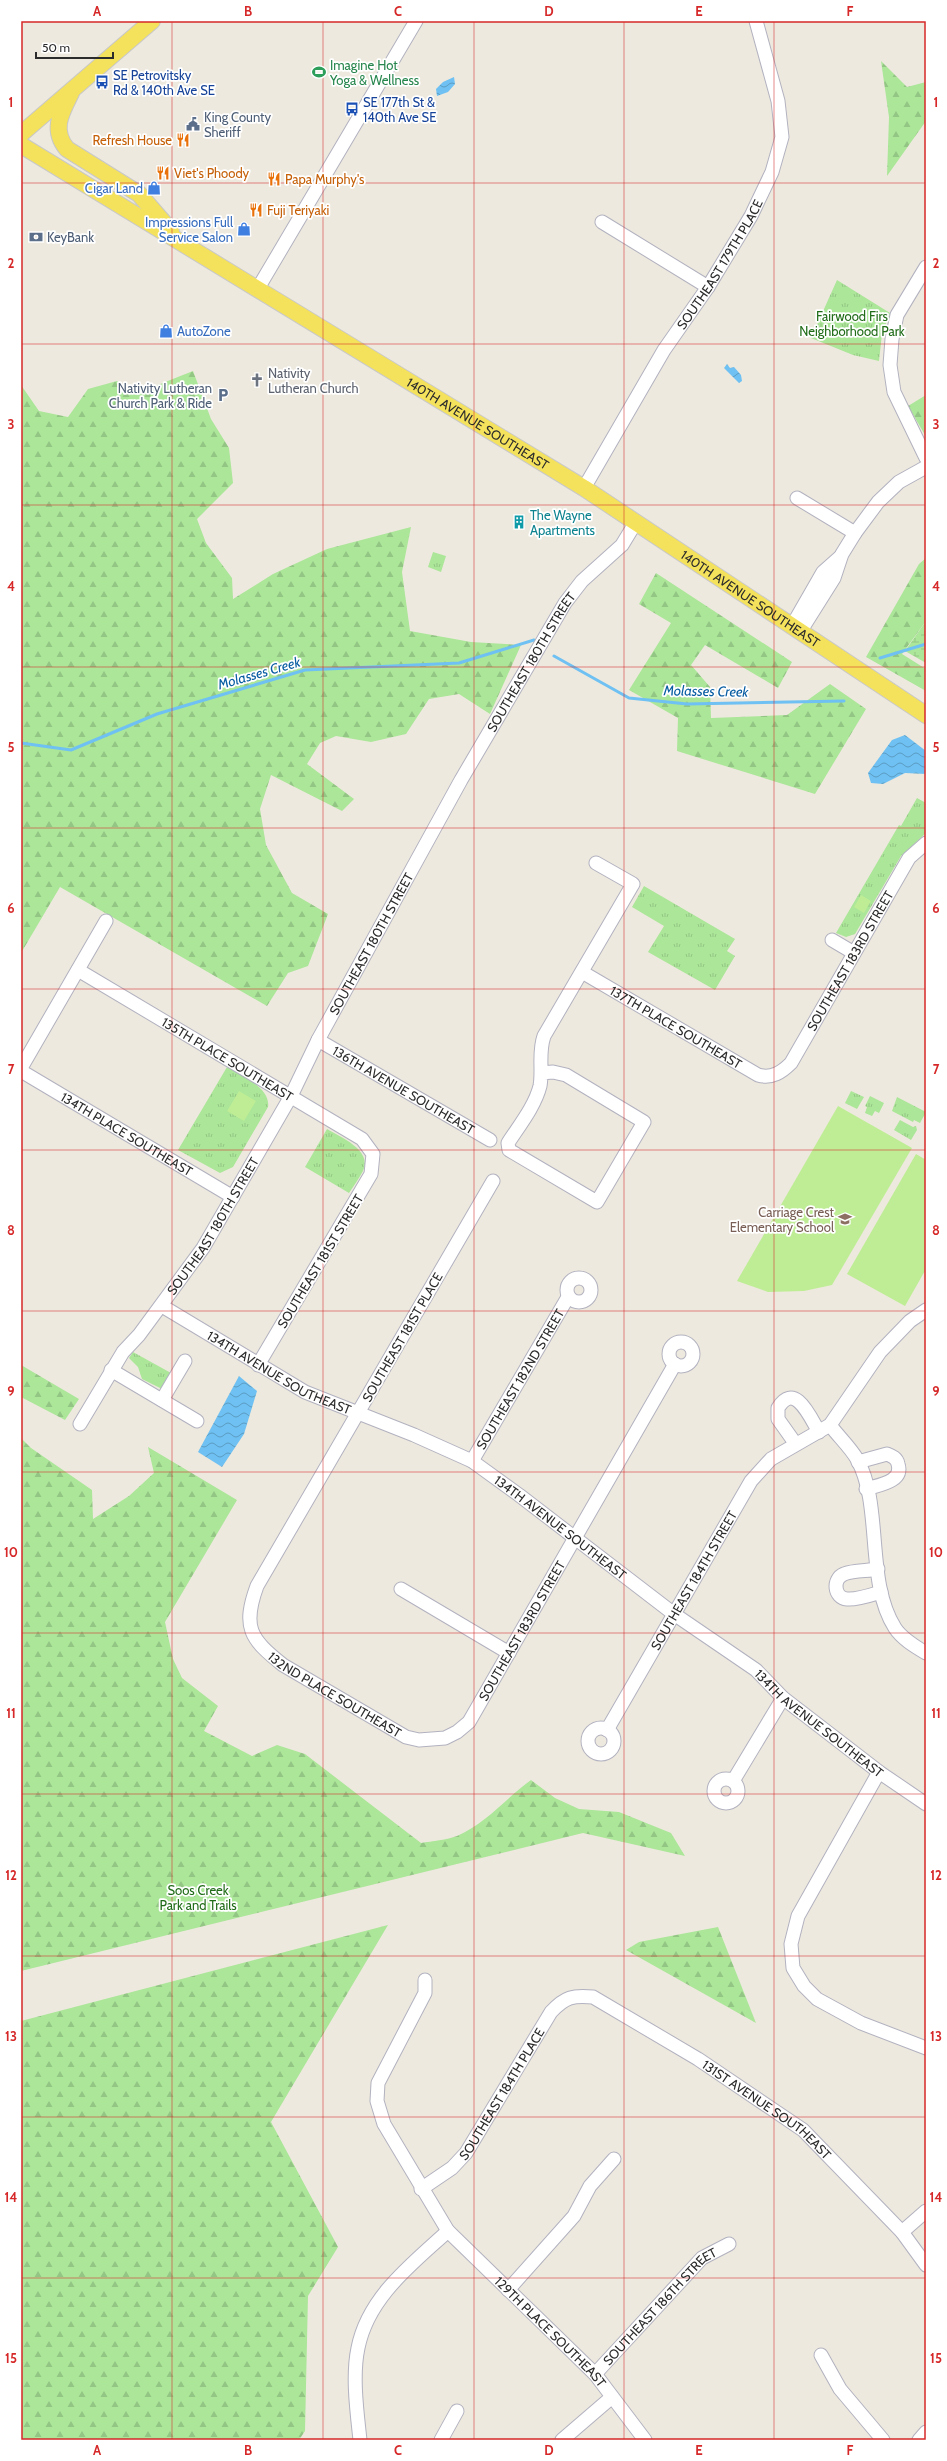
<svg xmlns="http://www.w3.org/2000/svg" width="947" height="2461" viewBox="0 0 947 2461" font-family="Cabin,sans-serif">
  <defs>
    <pattern id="grass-tufts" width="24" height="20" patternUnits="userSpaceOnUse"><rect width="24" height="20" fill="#abe699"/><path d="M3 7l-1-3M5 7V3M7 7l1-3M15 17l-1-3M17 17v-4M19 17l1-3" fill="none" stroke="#93c584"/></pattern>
    <pattern id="forest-firs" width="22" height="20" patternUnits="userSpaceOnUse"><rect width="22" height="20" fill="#abe699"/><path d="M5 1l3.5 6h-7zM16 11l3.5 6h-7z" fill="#93c584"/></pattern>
    <pattern id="wetland-marsh" width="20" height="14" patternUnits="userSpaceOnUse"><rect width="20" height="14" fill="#abe699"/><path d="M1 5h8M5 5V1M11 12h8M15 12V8" fill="none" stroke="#93c584"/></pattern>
    <pattern id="water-waves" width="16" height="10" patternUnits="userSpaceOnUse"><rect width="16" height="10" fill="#6ec1f2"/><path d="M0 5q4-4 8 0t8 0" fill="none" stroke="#5b9dc4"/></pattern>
  </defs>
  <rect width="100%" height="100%" fill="#eee9de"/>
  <!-- grass -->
  <g fill="url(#grass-tufts)">
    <polygon points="837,280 890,313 882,334 879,361 853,355 811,338"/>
    <polygon points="433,552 446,556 441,572 428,567"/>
    <polygon points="917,798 926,803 926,833 901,856 855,934 846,937 836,933 899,825 901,826"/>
    <polygon points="644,886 735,939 727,951 735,956 715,990 648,952 664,926 632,907"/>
    <path d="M227,1067C242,1076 271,1088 268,1107L233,1167L220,1173L178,1150Z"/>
    <polygon points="851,1091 864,1097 857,1109 845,1103"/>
    <polygon points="870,1096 884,1103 879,1113 875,1111 872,1116 865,1113 867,1107 865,1106"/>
    <polygon points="897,1097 926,1112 920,1123 914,1120 913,1122 892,1111"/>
    <polygon points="900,1120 913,1127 916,1126 917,1130 911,1140 894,1130"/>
    <path d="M327,1129C340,1137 373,1150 363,1171C359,1178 354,1186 349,1193L305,1167Z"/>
    <polygon points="133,1352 171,1373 162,1389 142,1379 138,1367 129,1358"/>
  </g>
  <!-- forest -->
  <g fill="url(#forest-firs)">
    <polygon points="881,61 907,87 926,82 926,121 887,176 889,117"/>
    <polygon points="193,371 211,419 229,448 233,483 197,519 206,543 232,578 233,599 273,574 327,549 411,527 402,572 410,631 471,642 521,645 490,714 459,694 429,699 406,734 371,742 336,736 320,743 307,764 354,799 342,811 271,775 260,809 266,845 292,893 328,914 308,966 288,973 267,1006 60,887 21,953 21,385 39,411 68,417 88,389 117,381 140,392"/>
    <polygon points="926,395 926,434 925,435 908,406"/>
    <polygon points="926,558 926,621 902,654 926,669 926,691 866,657 919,564"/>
    <polygon points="656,573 792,662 778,688 705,645 691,665 710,687 711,718 787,715 830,684 866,709 815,794 677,751 678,718 629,690 671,623 639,604"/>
    <polygon points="21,1365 79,1399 65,1420 21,1397"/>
    <path d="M21,1438L31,1448L92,1490L93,1519L129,1496L154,1473L148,1447L237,1500L165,1622L173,1659L182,1678L218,1706L204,1731L252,1756L277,1745L305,1754L421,1843C432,1841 447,1840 457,1836C487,1823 506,1798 531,1780L555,1798L579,1809L619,1812L671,1833L685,1856L583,1833L21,1971Z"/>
    <polygon points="388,1925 271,2122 338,2247 308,2296 305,2431 299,2440 21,2440 21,2021"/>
    <polygon points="718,1927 756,2023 626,1950 639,1942"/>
  </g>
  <!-- wetland -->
  <polygon fill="url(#wetland-marsh)" points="926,621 926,663 905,651"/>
  <!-- pitch -->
  <g fill="#beed95">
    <polygon points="861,895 871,901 864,913 854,907"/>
    <polygon points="239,1091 256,1101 244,1121 227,1111"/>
    <polygon points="838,1106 912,1148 832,1285 804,1291 768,1292 737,1281"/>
    <polygon points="916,1154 926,1160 926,1269 905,1306 847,1274"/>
  </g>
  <!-- water -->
  <g fill="url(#water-waves)">
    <polygon points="454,77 455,84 448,92 437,96 436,89 443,82"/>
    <polygon points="727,364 730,368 734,367 741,375 742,381 739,383 724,368"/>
    <polygon points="905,735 926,751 926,774 905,773 883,784 871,783 868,773 892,740"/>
    <polygon points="239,1376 257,1391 244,1434 222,1467 198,1452"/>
  </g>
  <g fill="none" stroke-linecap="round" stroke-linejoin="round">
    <!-- stream -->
    <g stroke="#6ec1f2" stroke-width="3">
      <polyline points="554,656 629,698 687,704 844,701"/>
      <polyline points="880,658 926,644"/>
      <polyline points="21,743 71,750 157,714 305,670 459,663 534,640"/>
    </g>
    <!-- minor casing -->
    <g stroke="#b2b2c0" stroke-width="15">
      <g id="minor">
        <polyline points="602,222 708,287"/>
        <polyline points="926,267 897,315 892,339 890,365 894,392 926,458"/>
        <polyline points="257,290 416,21"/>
        <path id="s1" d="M584,488L664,350L708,287L751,216L772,172L782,137L778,101L756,21"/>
        <polyline points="797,498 855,533"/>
        <polyline points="792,626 823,572 841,556"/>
        <polyline points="800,632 834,578 842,554 855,533 878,502 899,482 926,467"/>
        <polyline points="832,940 854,953"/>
        <path id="s2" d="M78,970L362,1139L373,1154L371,1174L258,1365"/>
        <path id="s3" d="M582,972L758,1075C772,1079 782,1072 791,1063L909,858L926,843"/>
        <path id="s4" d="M318,1040L490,1140"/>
        <polyline points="21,1068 106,921"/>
        <path id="s5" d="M21,1071L233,1197"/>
        <path d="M541,1073L553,1072L566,1075L644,1122L597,1202L509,1150L508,1143C519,1126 535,1106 540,1086C543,1069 538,1053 544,1036L633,884L596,863"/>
        <path id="s6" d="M493,1181L257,1586C242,1627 250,1639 283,1665L406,1737L419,1740L445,1738L457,1732L469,1722L675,1364"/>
        <circle cx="579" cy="1290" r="12"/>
        <path id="s7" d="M162,1306L305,1392L414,1435L472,1461L519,1495L674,1614L756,1670L783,1698L879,1772L926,1804"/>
        <circle cx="681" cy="1354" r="12"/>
        <polyline points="111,1370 197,1421"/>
        <polyline points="162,1400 185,1361"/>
        <path id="s8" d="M80,1424L123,1352L139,1335L203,1248L291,1096L318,1040L461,780L565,603L582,581L622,545L636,522"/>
        <path d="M830,1425C838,1436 850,1447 857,1459C883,1505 865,1581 895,1628C902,1639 916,1647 926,1653"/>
        <path d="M795,1443L778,1419V1408C795,1380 811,1419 819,1432"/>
        <path id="s9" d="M472,1461L568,1297"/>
        <path d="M858,1462L887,1454C892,1456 897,1458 898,1464C904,1482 878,1485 866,1489"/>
        <path d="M878,1569C867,1571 853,1570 844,1574C832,1579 834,1598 847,1599C857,1600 871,1595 881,1592"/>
        <polyline points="401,1589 509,1653"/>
        <circle cx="601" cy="1741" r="13"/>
        <path id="s10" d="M607,1730L751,1481L771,1459L830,1425L880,1352L910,1321L926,1310"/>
        <polyline points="879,1772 798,1916 791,1944 793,1968 804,1986 817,1999 861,2023 926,2048"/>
        <circle cx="726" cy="1791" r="12"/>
        <polyline points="733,1781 783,1698"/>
        <path id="s11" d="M425,1980V1993L378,2083L377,2101L384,2124L448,2231L595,2374L645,2440"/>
        <path id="s12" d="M421,2189L452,2168L466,2153L551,2012C565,1997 573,1995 593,1997L698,2059L803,2130L902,2232L926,2265"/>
        <polyline points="902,2232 926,2211"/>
        <polyline points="508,2290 574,2216 590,2186 614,2159"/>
        <polyline points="821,2355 840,2389 883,2440"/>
        <path id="s13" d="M595,2374L702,2258L729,2244"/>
        <path d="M360,2440C357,2412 352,2376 358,2348C368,2297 412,2264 448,2231"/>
        <polyline points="441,2440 457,2411"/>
        <polyline points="562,2440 612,2397"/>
        <polyline points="919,2440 926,2432"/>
      </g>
    </g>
    <!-- major casing -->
    <g stroke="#c8c8c8" stroke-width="18">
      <g id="major">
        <path d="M71,93C61,113 51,130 67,149L139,194L171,231"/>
        <polyline points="21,134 152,21"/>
        <path id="s14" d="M21,145L584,488L926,715"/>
      </g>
    </g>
    <!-- minor -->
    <use href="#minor" stroke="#fff" stroke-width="13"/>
    <!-- major -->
    <use href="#major" stroke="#f5e25c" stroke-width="16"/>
  </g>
  <!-- grid -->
  <path fill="none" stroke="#d62828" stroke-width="1" stroke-opacity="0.55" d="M172,21V2440M323,21V2440M474,21V2440M624,21V2440M774,21V2440M21,183H926M21,344H926M21,505H926M21,667H926M21,828H926M21,989H926M21,1150H926M21,1311H926M21,1472H926M21,1633H926M21,1794H926M21,1956H926M21,2117H926M21,2278H926"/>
  <!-- icons -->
  <defs>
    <g id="stadium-bare" transform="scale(1.08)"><path d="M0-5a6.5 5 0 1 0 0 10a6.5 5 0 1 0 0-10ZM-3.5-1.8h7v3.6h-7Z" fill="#2e9e5b" stroke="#fff" stroke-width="2.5" paint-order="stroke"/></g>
    <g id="bus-bare" transform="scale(1.08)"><path d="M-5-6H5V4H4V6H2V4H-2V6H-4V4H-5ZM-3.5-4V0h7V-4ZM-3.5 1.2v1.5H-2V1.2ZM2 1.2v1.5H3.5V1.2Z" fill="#1a4fb4" stroke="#fff" stroke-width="2.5" paint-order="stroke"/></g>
    <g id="civic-bare" transform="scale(1.08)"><path d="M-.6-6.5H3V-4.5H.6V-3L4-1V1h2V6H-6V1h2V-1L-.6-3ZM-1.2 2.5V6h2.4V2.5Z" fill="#5c6f8a" stroke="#fff" stroke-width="2.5" paint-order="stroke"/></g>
    <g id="restaurant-bare" transform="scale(1.08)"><path d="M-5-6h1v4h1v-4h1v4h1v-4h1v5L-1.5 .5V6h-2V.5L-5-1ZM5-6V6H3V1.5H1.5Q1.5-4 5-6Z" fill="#e8710a" stroke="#fff" stroke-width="2.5" paint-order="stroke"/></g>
    <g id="shop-bare" transform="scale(1.08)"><path d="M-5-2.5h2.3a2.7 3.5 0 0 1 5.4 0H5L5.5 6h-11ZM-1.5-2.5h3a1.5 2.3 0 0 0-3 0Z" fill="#3f7fe0" stroke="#fff" stroke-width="2.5" paint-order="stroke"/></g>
    <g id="bank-bare" transform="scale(1.08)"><path d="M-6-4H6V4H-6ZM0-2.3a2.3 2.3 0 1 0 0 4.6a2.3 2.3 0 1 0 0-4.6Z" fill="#5c6f8a" stroke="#fff" stroke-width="2.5" paint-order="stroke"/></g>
    <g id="church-bare" transform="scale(1.08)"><path d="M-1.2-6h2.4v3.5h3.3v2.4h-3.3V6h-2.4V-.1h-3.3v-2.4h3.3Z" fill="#6b7280" stroke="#fff" stroke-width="2.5" paint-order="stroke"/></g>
    <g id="parking-bare" transform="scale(1.08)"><path d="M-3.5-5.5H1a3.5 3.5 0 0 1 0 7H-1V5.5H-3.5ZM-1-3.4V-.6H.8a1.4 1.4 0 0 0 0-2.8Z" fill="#5c6f8a" stroke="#fff" stroke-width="2.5" paint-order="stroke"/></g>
    <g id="building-bare" transform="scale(1.08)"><path d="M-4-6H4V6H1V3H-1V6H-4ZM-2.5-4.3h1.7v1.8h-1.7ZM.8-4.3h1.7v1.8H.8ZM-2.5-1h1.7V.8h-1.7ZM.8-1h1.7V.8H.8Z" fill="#0f9aa8" stroke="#fff" stroke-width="2.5" paint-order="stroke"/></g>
    <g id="school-bare" transform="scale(1.08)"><path d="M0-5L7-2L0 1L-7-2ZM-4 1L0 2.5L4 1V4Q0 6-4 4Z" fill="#8d6e63" stroke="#fff" stroke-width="2.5" paint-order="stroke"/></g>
  </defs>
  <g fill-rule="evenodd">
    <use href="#stadium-bare" x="319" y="72"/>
    <use href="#bus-bare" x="102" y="82"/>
    <use href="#bus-bare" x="352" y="109"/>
    <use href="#civic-bare" x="193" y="124"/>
    <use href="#restaurant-bare" x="183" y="140"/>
    <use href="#restaurant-bare" x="163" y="173"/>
    <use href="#restaurant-bare" x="274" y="179"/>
    <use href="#shop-bare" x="154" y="188"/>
    <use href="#restaurant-bare" x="256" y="210"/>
    <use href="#shop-bare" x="244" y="229"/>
    <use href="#bank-bare" x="36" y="237"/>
    <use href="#shop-bare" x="166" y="331"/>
    <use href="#church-bare" x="257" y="380"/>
    <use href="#parking-bare" x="223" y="395"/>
    <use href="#building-bare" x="519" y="522"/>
    <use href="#school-bare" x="845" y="1219"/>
  </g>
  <g text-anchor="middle" stroke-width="3.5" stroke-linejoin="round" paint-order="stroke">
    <!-- leisure labels -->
    <g font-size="13" fill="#27864d" stroke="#fff" text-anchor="start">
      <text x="330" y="70">Imagine Hot<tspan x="330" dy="15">Yoga &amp; Wellness</tspan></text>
    </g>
    <!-- transit labels -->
    <g font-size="13" fill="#164399" stroke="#fff" text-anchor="start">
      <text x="113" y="80">SE Petrovitsky<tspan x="113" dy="15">Rd &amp; 140th Ave SE</tspan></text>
      <text x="363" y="107">SE 177th St &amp;<tspan x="363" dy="15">140th Ave SE</tspan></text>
    </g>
    <!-- service labels -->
    <g font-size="13" fill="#4e5e75" stroke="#fff" text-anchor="start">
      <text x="204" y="122">King County<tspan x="204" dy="15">Sheriff</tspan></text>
      <text x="47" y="242">KeyBank</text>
      <text x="212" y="393" text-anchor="end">Nativity Lutheran<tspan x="212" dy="15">Church Park &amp; Ride</tspan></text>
    </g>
    <!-- food labels -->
    <g font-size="13" fill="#c56008" stroke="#fff" text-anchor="start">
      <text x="172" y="145" text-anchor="end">Refresh House</text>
      <text x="174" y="178">Viet's Phoody</text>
      <text x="285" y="184">Papa Murphy's</text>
      <text x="267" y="215">Fuji Teriyaki</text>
    </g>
    <!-- shop labels -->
    <g font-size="13" fill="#366cbe" stroke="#fff" text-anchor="end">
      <text x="143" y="193">Cigar Land</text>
      <text x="233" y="227">Impressions Full<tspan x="233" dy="15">Service Salon</tspan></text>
      <text x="177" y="336" text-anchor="start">AutoZone</text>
    </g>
    <!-- street labels -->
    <g font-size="13" fill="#2c2c2c" stroke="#fff">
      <text dy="5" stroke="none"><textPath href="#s1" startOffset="262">SOUTHEAST 179TH PLACE</textPath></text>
      <text dy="5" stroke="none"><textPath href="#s14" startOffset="535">140TH AVENUE SOUTHEAST</textPath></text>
      <text dy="5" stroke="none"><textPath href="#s14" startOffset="859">140TH AVENUE SOUTHEAST</textPath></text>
      <text dy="5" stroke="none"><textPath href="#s8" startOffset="887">SOUTHEAST 180TH STREET</textPath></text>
      <text dy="5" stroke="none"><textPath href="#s8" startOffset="563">SOUTHEAST 180TH STREET</textPath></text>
      <text dy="5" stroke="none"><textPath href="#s3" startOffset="359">SOUTHEAST 183RD STREET</textPath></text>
      <text dy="5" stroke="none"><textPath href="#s3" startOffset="109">137TH PLACE SOUTHEAST</textPath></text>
      <text dy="5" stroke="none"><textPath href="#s2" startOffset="174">135TH PLACE SOUTHEAST</textPath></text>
      <text dy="5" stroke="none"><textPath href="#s4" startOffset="99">136TH AVENUE SOUTHEAST</textPath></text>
      <text dy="5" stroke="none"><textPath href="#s5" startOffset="123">134TH PLACE SOUTHEAST</textPath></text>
      <text dy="5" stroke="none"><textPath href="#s8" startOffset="239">SOUTHEAST 180TH STREET</textPath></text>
      <text transform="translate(320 1261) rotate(-59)" y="5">SOUTHEAST 181ST STREET</text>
      <text transform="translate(402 1337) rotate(-60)" y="5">SOUTHEAST 181ST PLACE</text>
      <text dy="5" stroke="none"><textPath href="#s7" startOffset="135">134TH AVENUE SOUTHEAST</textPath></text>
      <text dy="5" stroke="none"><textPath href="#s9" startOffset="95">SOUTHEAST 182ND STREET</textPath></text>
      <text dy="5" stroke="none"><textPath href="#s7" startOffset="458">134TH AVENUE SOUTHEAST</textPath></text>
      <text dy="5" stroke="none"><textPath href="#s10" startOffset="173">SOUTHEAST 184TH STREET</textPath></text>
      <text dy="5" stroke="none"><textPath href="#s6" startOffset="878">SOUTHEAST 183RD STREET</textPath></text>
      <text dy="5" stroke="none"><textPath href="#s6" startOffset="621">132ND PLACE SOUTHEAST</textPath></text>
      <text dy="5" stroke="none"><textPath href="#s7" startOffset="783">134TH AVENUE SOUTHEAST</textPath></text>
      <text dy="5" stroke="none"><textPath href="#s12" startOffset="127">SOUTHEAST 184TH PLACE</textPath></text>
      <text dy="5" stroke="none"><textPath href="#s12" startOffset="477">131ST AVENUE SOUTHEAST</textPath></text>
      <text dy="5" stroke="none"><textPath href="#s13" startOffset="94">SOUTHEAST 186TH STREET</textPath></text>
      <text dy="5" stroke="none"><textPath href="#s11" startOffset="425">129TH PLACE SOUTHEAST</textPath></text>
    </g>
    <!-- park labels -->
    <g font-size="13" fill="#206c18" stroke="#fff">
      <text x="852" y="321">Fairwood Firs<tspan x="852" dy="15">Neighborhood Park</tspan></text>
      <text x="198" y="1895">Soos Creek<tspan x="198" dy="15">Park and Trails</tspan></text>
    </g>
    <!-- worship labels -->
    <g font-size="13" fill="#5b616d" stroke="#fff" text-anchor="start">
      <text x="268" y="378">Nativity<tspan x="268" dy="15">Lutheran Church</tspan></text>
    </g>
    <!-- culture labels -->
    <g font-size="13" fill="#0d838f" stroke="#fff" text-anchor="start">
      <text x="530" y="520">The Wayne<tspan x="530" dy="15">Apartments</tspan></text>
    </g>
    <!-- education labels -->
    <g font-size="13" fill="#785e54" stroke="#fff" text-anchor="end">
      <text x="834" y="1217">Carriage Crest<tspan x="834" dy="15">Elementary School</tspan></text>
    </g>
    <!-- water labels -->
    <g font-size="14" font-style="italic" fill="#095da2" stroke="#fff">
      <text transform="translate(259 673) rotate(-16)" y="5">Molasses Creek</text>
      <text transform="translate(706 691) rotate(1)" y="5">Molasses Creek</text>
    </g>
  </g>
  <!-- border -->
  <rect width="947" height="2461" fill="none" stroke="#ffffff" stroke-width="44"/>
  <!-- scale -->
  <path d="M36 52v6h77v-6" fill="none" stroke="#2c2c2c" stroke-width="2"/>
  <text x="42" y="52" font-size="12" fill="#2c2c2c" stroke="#ffffff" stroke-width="3" paint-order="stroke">50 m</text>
  <rect x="22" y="22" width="903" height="2417" fill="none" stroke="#d62828" stroke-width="1.5"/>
  <g font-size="13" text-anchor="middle" font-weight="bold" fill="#d62828">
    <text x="97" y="16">A</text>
    <text x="248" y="16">B</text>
    <text x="398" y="16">C</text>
    <text x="549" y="16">D</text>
    <text x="699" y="16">E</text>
    <text x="850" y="16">F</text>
    <text x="11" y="107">1</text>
    <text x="936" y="107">1</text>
    <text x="11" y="268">2</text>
    <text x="936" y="268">2</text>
    <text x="11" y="429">3</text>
    <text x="936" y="429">3</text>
    <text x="11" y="591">4</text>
    <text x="936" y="591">4</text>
    <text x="11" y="752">5</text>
    <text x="936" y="752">5</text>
    <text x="11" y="913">6</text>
    <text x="936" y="913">6</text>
    <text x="11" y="1074">7</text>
    <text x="936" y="1074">7</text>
    <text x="11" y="1235">8</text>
    <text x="936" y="1235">8</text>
    <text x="11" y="1396">9</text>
    <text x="936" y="1396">9</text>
    <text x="11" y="1557">10</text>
    <text x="936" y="1557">10</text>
    <text x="11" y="1718">11</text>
    <text x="936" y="1718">11</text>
    <text x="11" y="1880">12</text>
    <text x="936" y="1880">12</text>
    <text x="11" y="2041">13</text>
    <text x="936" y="2041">13</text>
    <text x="11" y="2202">14</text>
    <text x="936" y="2202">14</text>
    <text x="11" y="2363">15</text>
    <text x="936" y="2363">15</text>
    <text x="97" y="2455">A</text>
    <text x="248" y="2455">B</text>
    <text x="398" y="2455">C</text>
    <text x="549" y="2455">D</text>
    <text x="699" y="2455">E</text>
    <text x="850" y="2455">F</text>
  </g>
</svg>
